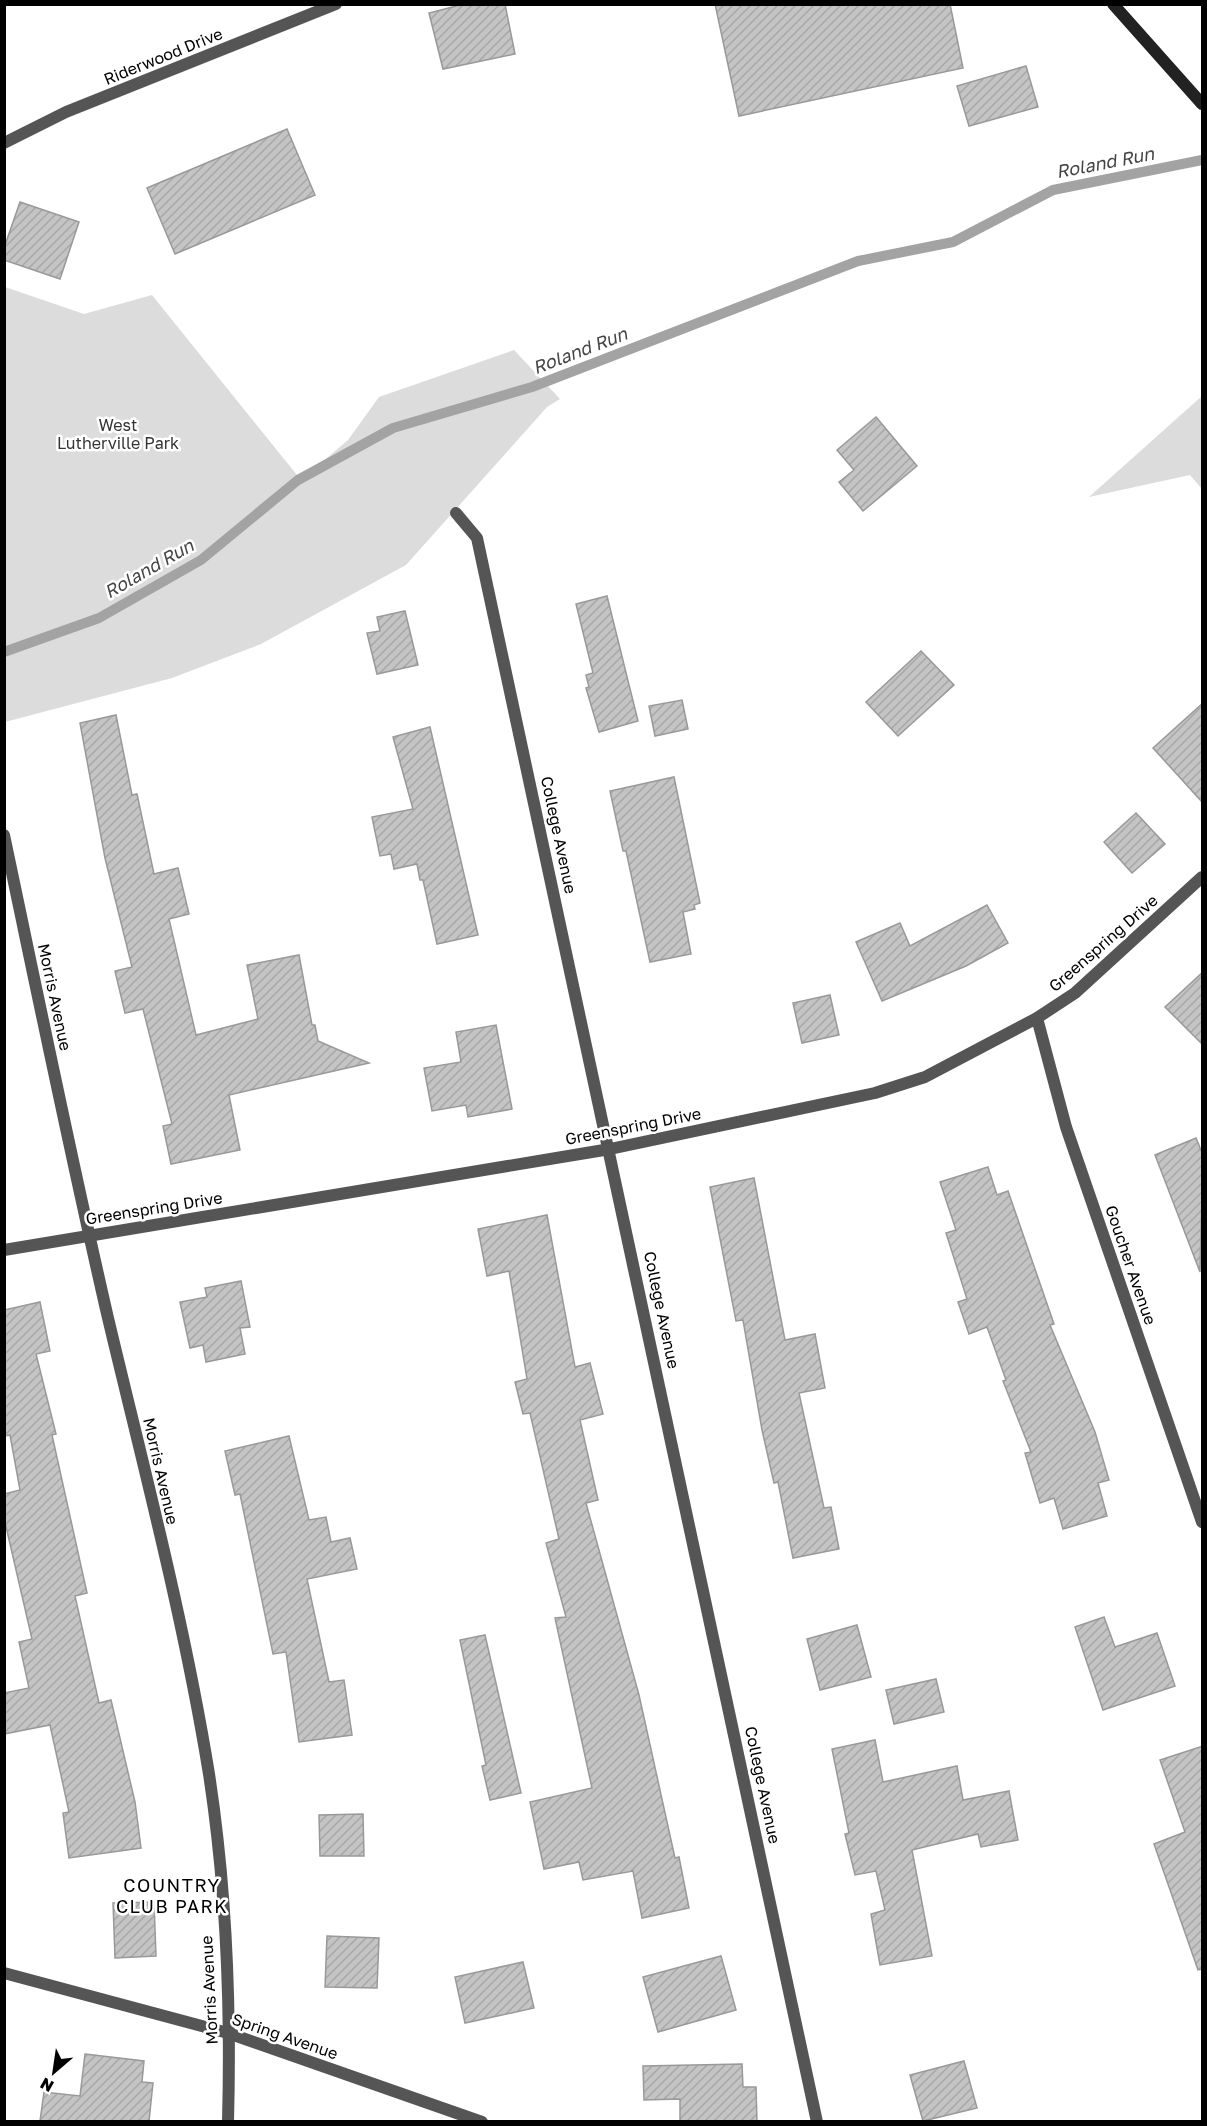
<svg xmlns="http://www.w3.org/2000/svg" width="1207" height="2126" viewBox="0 0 1207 2126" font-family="'Golos Text',sans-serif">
  <defs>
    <pattern id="building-hatch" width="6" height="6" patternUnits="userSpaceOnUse" patternTransform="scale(1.5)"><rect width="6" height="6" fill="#c4c4c4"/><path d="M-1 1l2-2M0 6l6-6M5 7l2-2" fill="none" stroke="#a7a7a7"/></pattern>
  </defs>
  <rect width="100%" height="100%" fill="#fff"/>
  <!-- park -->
  <g fill="#dcdcdc">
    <polygon points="5,287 84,314 152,295 301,480 348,440 379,397 514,350 560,399 547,407 406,565 261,644 172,678 5,722"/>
    <polygon points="1202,396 1202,489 1190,475 1089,497"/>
  </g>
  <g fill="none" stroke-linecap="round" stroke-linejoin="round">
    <!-- stream -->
    <polyline stroke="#a3a3a3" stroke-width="10" points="4,652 99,618 201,560 298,480 393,428 532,387 858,261 953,242 1053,190 1202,160"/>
  </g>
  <!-- building -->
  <g fill="url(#building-hatch)" stroke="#999" stroke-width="1.5">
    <polygon points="464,4 505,4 515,54 443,69 429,13"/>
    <polygon points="715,4 950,4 963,68 739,116"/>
    <polygon points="1026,66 1038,107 969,126 957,86"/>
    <polygon points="287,129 315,195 175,254 147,188"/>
    <polygon points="20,202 79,222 60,279 4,260 4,248"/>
    <polygon points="876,417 917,466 863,511 839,482 854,470 837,450"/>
    <polygon points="607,596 638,721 599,732 586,688 589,687 586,675 593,673 576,604"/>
    <polygon points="405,611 418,665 377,674 367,633 380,631 377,617"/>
    <polygon points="921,651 954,685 898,736 866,702"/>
    <polygon points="682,700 688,729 655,736 649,706"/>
    <polygon points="1203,703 1203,803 1153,748"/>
    <polygon points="116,715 132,795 137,794 154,874 178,868 189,914 169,919 196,1035 258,1019 247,965 299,955 312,1025 315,1025 318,1041 369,1063 229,1095 240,1150 171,1164 163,1126 172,1124 143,1009 125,1013 115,971 132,967 105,858 80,723"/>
    <polygon points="430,727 478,935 437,944 423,880 420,880 417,864 394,869 391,854 380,856 372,817 413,809 393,737"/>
    <polygon points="674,777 700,903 694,905 695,909 683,912 691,954 650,962 626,851 623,851 610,791"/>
    <polygon points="1136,813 1165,844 1132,873 1104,842"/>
    <polygon points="987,905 1008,943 966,966 882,1001 856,942 900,923 910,946"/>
    <polygon points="1203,972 1203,1045 1165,1007"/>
    <polygon points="830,995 839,1035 802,1043 793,1003"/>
    <polygon points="496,1025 512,1109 468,1117 466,1105 432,1111 424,1068 461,1062 456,1032"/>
    <polygon points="1196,1138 1203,1155 1200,1272 1155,1155"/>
    <polygon points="988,1167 997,1195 1008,1191 1054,1324 1050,1325 1095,1432 1109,1480 1098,1483 1107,1516 1063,1529 1054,1498 1040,1503 1025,1453 1031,1452 1003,1381 1006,1380 987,1327 969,1334 958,1302 967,1299 946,1233 956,1230 940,1182"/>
    <polygon points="754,1178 785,1340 815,1334 825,1388 799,1393 824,1508 831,1507 839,1549 793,1558 778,1482 774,1483 762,1430 743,1320 736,1321 710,1187"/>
    <polygon points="547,1215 575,1367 590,1363 603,1414 580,1420 598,1500 586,1503 639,1695 675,1858 679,1857 689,1908 642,1918 633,1871 583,1880 579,1862 544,1869 530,1802 592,1788 555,1618 566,1617 546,1543 559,1539 530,1413 523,1414 515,1382 527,1379 509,1271 487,1276 478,1229"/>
    <polygon points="241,1281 250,1327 240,1328 245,1354 206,1362 203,1345 190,1348 180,1302 207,1297 205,1288"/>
    <polygon points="40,1302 50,1351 36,1354 56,1434 52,1435 87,1593 75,1596 99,1703 111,1700 135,1802 141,1848 69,1858 63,1813 69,1812 50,1725 4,1734 4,1693 29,1688 19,1642 32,1639 4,1518 4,1494 20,1490 10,1435 4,1436 4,1310"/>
    <polygon points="289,1436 309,1520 326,1517 331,1542 350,1538 357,1569 307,1579 329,1682 344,1680 352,1735 299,1742 286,1652 273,1654 240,1494 235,1495 225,1451"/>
    <polygon points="1104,1617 1115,1647 1157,1633 1175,1686 1103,1710 1075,1627"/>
    <polygon points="857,1625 871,1677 820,1690 807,1639"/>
    <polygon points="485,1635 521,1793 490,1800 482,1766 486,1765 460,1640"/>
    <polygon points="936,1679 944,1712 894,1724 886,1690"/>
    <polygon points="875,1740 883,1782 957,1766 963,1800 1009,1791 1018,1840 981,1847 978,1834 912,1850 932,1956 880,1965 871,1914 885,1910 876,1871 855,1875 845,1834 849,1833 832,1749"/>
    <polygon points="1203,1746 1203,1969 1198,1970 1154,1844 1185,1832 1160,1760"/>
    <polygon points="363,1814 364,1856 320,1856 319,1815"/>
    <polygon points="154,1902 156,1956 115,1958 113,1903"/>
    <polygon points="327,1936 379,1938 377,1988 325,1987"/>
    <polygon points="721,1956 736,2010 658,2032 643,1977"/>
    <polygon points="523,1962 534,2008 465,2023 455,1977"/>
    <polygon points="85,2054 144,2061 142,2082 153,2083 149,2121 40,2121 44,2092 80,2096"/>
    <polygon points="964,2061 977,2108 923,2121 910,2075"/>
    <polygon points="742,2064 743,2087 756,2087 757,2121 680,2121 680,2099 644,2100 643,2066"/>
  </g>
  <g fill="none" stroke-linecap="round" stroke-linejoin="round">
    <!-- street -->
    <g stroke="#555" stroke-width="12">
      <polyline points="4,143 66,112 336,4"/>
      <polyline points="456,513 477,538 817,2122"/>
      <path d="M4,835C38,996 71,1158 108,1318C144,1469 184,1620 209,1774C226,1885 231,2009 228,2122"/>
      <polyline points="1037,1018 1066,1127 1202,1522"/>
      <polyline points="4,1250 610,1149 875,1093 925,1077 1037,1018 1075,993 1202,877"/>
      <polyline points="4,1973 228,2033 482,2122"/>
    </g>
    <!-- secondary -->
    <polyline stroke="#222" stroke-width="12" points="1113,4 1202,104"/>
  </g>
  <g text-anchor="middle" stroke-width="5" stroke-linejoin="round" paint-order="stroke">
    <!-- street labels -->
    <g font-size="16" fill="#000" stroke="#fff">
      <text transform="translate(163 56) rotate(-22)" y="6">Riderwood Drive</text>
      <text transform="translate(559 835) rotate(78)" y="6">College Avenue</text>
      <text transform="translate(1103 943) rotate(-41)" y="6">Greenspring Drive</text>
      <text transform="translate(55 997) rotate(78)" y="6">Morris Avenue</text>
      <text transform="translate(633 1126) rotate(-11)" y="6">Greenspring Drive</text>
      <text transform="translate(154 1208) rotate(-9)" y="6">Greenspring Drive</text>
      <text transform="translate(1131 1265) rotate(71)" y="6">Goucher Avenue</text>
      <text transform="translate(662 1310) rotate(78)" y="6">College Avenue</text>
      <text transform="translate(161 1471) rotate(77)" y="6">Morris Avenue</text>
      <text transform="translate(763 1785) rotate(78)" y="6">College Avenue</text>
      <text transform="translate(209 1990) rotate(-93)" y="6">Morris Avenue</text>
      <text transform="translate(285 2036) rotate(19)" y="6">Spring Avenue</text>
    </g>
    <!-- park labels -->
    <g font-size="16" fill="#333" stroke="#fff">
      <text x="118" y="431">West<tspan x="118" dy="18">Lutherville Park</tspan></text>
    </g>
    <!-- water labels -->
    <g font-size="18" font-style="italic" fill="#444" stroke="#fff">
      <text transform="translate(1105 163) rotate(-11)" y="6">Roland Run</text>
      <text transform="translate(580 351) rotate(-21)" y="6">Roland Run</text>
      <text transform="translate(149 569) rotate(-30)" y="6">Roland Run</text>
    </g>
    <!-- neighbourhood labels -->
    <g font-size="18" letter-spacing="1.5" fill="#000" stroke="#fff">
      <text x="172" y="1892">COUNTRY<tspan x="172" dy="21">CLUB PARK</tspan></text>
    </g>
  </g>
  <!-- border -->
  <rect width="1207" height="2126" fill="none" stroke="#000000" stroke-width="12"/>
  <!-- north arrow -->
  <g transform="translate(54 2072) rotate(209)" stroke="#ffffff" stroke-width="4.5" paint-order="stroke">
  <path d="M0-4.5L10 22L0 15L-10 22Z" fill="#000000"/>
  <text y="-9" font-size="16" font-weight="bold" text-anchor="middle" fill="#000000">N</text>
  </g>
</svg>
